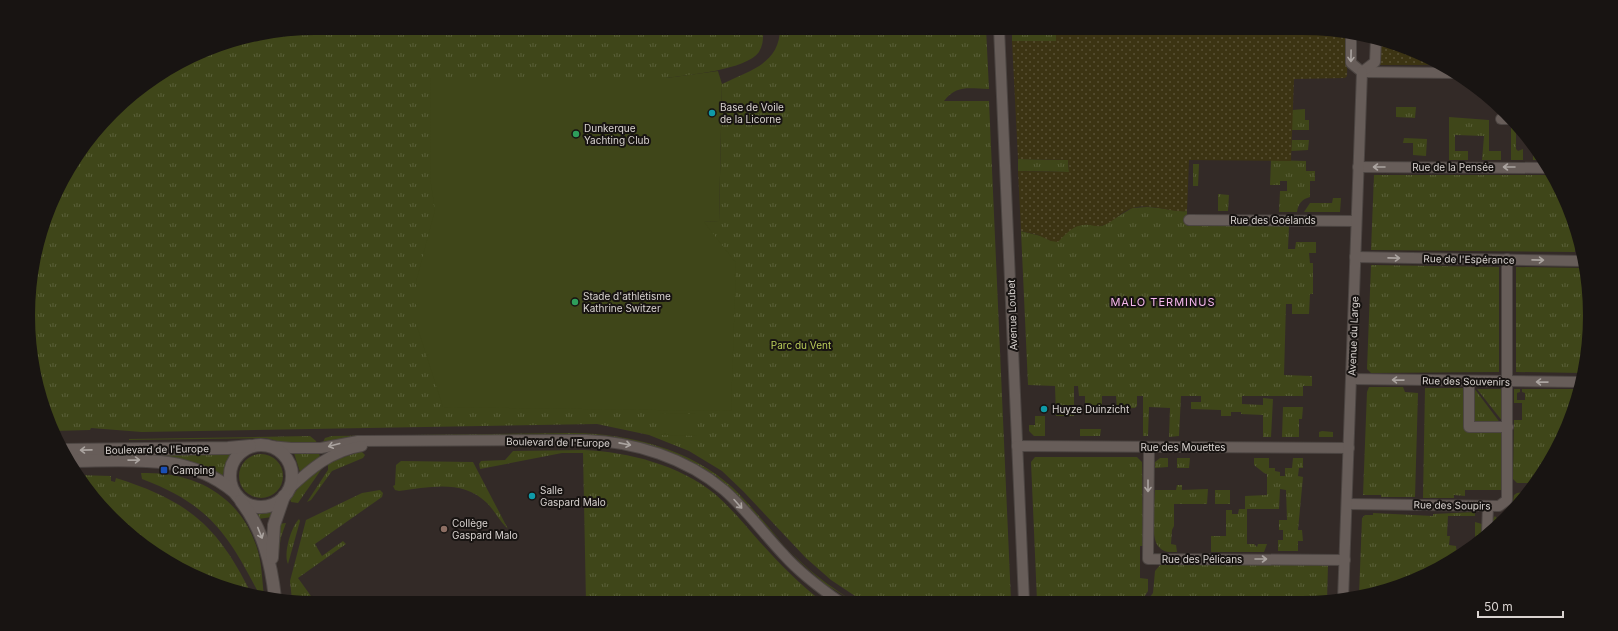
<svg xmlns="http://www.w3.org/2000/svg" width="1618" height="631" viewBox="0 0 1618 631" font-family="Inter,sans-serif">
  <defs>
    <pattern id="grass-tufts" width="24" height="20" patternUnits="userSpaceOnUse"><rect width="24" height="20" fill="#3f4619"/><path d="M3 7l-1-3M5 7V3M7 7l1-3M15 17l-1-3M17 17v-4M19 17l1-3" fill="none" stroke="#5a6039"/></pattern>
    <pattern id="sand-dots" width="8" height="8" patternUnits="userSpaceOnUse"><rect width="8" height="8" fill="#3c3413"/><path d="M2 2h.1M6 6h.1" fill="none" stroke="#585034" stroke-width="1.8" stroke-linecap="round"/></pattern>
  </defs>
  <rect width="100%" height="100%" fill="#332a27"/>
  <!-- grass -->
  <g fill="url(#grass-tufts)">
    <path d="M316,28H763C763,36 764,44 759,52C746,70 688,75 666,78L691,222L719,221L722,84C750,70 780,64 780,28H986L989,89C970,89 957,84 944,101H989L1011,601L864,602L831,580L806,558L743,491L722,471L689,451L649,435L597,424L142,432L91,428L90,430L53,431L34,372L30,278L43,223L66,172L126,99L172,66L223,43Z"/>
    <polygon points="1025,28 1056,28 1056,41 1012,41 1012,35 1025,35"/>
    <polygon points="1396,107 1416,107 1415,118 1396,117"/>
    <polygon points="1305,109 1305,120 1309,120 1309,130 1292,130 1292,110"/>
    <polygon points="1449,117 1489,120 1489,151 1501,151 1501,160 1482,160 1484,136 1455,135 1455,151 1468,151 1468,160 1449,160"/>
    <polygon points="1511,128 1516,128 1516,149 1518,151 1523,149 1523,160 1511,160"/>
    <polygon points="1404,138 1427,139 1426,156 1413,155 1413,143 1403,143"/>
    <polygon points="1292,140 1309,140 1308,150 1291,151"/>
    <polygon points="1533,146 1543,160 1533,160"/>
    <polygon points="1018,159 1068,160 1069,172 1018,171"/>
    <path d="M1271,160L1306,161V171H1315V181H1310V197C1302,199 1298,204 1297,212H1279L1280,191H1287V181H1280V185H1270Z"/>
    <polygon points="1193,164 1199,164 1198,186 1193,186"/>
    <polygon points="1374,175 1553,175 1575,223 1575,252 1371,250"/>
    <polygon points="1218,194 1229,195 1228,211 1218,211"/>
    <polygon points="1333,198 1341,198 1340,212 1304,212 1310,203 1332,203"/>
    <path d="M1147,207C1160,207 1176,212 1187,211V226H1289L1288,249H1295L1296,242H1316V253H1309L1310,263H1313V294H1310L1309,314H1292V304H1286L1284,375L1312,376V386H1303V396H1242V404L1263,405V398L1273,399L1271,437H1263V415L1241,414V412H1231V416H1221V410L1191,409V402H1201V396H1181L1179,436L1169,437L1170,408L1149,407L1148,436H1143V396H1137V406L1135,408L1117,409L1116,396H1102V406H1085V396H1079L1078,386H1074V416H1056L1055,386L1028,385L1021,231L1045,237L1051,241L1075,226L1088,224L1102,226L1132,208Z"/>
    <polygon points="1371,265 1499,267 1499,372 1371,373 1367,369"/>
    <path d="M1516,267L1585,268C1593,302 1589,338 1583,373L1516,372Z"/>
    <polygon points="1369,387 1403,387 1405,392 1418,393 1415,497 1381,497 1381,495 1363,495 1367,392"/>
    <polygon points="1425,388 1467,388 1466,423 1501,430 1501,436 1503,436 1502,490 1465,490 1465,496 1454,495 1454,498 1423,498"/>
    <polygon points="1474,388 1501,424 1473,422"/>
    <polygon points="1477,389 1503,389 1503,422"/>
    <polygon points="1514,389 1520,389 1520,392 1517,393 1517,400 1525,400 1525,393 1522,392 1522,389 1580,389 1551,459 1532,483 1517,483 1513,479 1514,420 1522,420 1522,403 1514,403"/>
    <polygon points="1283,407 1303,407 1302,419 1299,419 1299,437 1282,437"/>
    <polygon points="1035,416 1045,416 1045,436 1034,436 1029,431 1029,425 1035,425"/>
    <polygon points="1080,429 1101,429 1100,436 1080,436"/>
    <polygon points="1322,431 1333,432 1333,437 1319,437 1319,432"/>
    <path d="M574,433C630,434 690,449 732,487C757,511 777,540 802,563C818,578 836,590 854,602L825,584L800,562L737,495L716,476L684,458L654,446L610,436L591,435H504L322,444L325,438L332,436Z"/>
    <polygon points="310,436 316,441 317,445 292,445 266,438 129,440 129,439"/>
    <path d="M584,450C629,452 679,465 715,494C731,508 745,525 759,541C779,563 799,584 823,602H586L583,453H562L480,469L479,464L481,461L505,460L513,451Z"/>
    <polygon points="361,451 365,455 363,458 332,471 311,500 307,502 328,470 328,463"/>
    <polygon points="319,452 320,458 300,472 294,453"/>
    <polygon points="118,453 231,453 222,477"/>
    <circle cx="261" cy="476" r="22"/>
    <polygon points="1035,457 1137,457 1142,462 1143,546 1140,546 1140,578 1148,579 1148,591 1144,597 1144,601 1037,601 1031,462"/>
    <polygon points="1160,458 1168,458 1168,467 1155,468 1155,462"/>
    <polygon points="1177,458 1190,458 1189,468 1177,468"/>
    <polygon points="1254,458 1269,458 1269,468 1275,468 1275,471 1280,472 1280,476 1285,476 1285,468 1292,468 1293,458 1303,458 1303,468 1299,468 1298,476 1303,477 1298,530 1302,530 1303,541 1298,541 1298,551 1278,551 1278,540 1283,540 1283,530 1279,530 1279,520 1287,520 1286,490 1280,489 1279,509 1247,509 1247,544 1254,544 1257,547 1258,544 1267,544 1264,552 1211,552 1211,536 1226,536 1226,510 1232,510 1232,514 1238,514 1239,509 1245,509 1245,496 1267,495 1267,474 1264,473 1254,465"/>
    <path d="M401,461L473,462L508,529C500,522 495,511 487,503C463,479 430,487 399,491L395,490L393,486L395,485L396,465Z"/>
    <path d="M323,467L298,503L291,502L290,499C299,486 309,475 323,467Z"/>
    <path d="M141,473C194,471 240,495 257,548C262,563 262,580 264,596H260C229,535 209,504 142,479Z"/>
    <path d="M76,475L111,476V481L115,482L116,478C189,501 218,526 252,595L241,593L189,573L141,544Z"/>
    <path d="M1177,485H1182V490L1208,489L1207,504H1174V526L1172,530L1171,544L1176,545L1177,552C1170,552 1164,553 1159,547C1150,539 1154,503 1155,490H1176Z"/>
    <polygon points="380,490 383,493 382,497 315,544 322,556 343,541 346,544 298,578 316,603 292,600 290,581 306,520 362,493"/>
    <rect x="1215" y="490" width="15" height="14"/>
    <polygon points="1524,492 1512,508 1514,495 1517,493"/>
    <polygon points="273,512 272,517 258,519 256,514"/>
    <polygon points="1475,512 1475,516 1448,516 1447,536 1450,536 1449,545 1456,546 1457,555 1429,573 1359,595 1362,518 1365,515 1373,515 1373,513 1433,516 1433,514"/>
    <polygon points="1495,516 1500,522 1492,532 1492,520"/>
    <path d="M299,519L300,521L288,564C283,554 291,527 299,519Z"/>
    <polygon points="1475,522 1482,524 1481,537 1475,537"/>
    <polygon points="286,523 281,537 277,563 276,540 278,524"/>
    <polygon points="1161,564 1328,565 1327,601 1147,601 1153,593 1155,571"/>
  </g>
  <!-- sand -->
  <g fill="url(#sand-dots)">
    <path d="M1056,28H1303L1348,34L1347,76L1345,78L1294,79L1291,161L1189,160L1187,211C1171,213 1151,203 1133,208C1121,211 1112,224 1101,226C1096,227 1093,225 1089,225C1075,223 1067,233 1058,242L1051,241L1038,235L1021,231L1018,171L1069,172L1068,160L1018,159L1012,41H1056Z"/>
    <polygon points="1379,38 1430,58 1442,65 1378,65"/>
  </g>
  <!-- pitch -->
  <g fill="#3f4619">
    <polygon points="718,71 722,84 719,221 704,222 736,263 731,411 443,407 416,323 416,282 435,210 431,184 430,78 666,78"/>
    <polygon points="660,413 697,414 697,436 660,435"/>
  </g>
  <g fill="none" stroke-linecap="round" stroke-linejoin="round">
    <!-- street casing -->
    <g stroke="#4c4542" stroke-width="12">
      <g id="street">
        <polyline points="999,28 1024,601"/>
        <polyline points="1351,34 1351,63 1362,72"/>
        <polyline points="1362,72 1454,73"/>
        <polyline points="1362,72 1375,62 1376,38"/>
        <polyline points="1501,119 1511,119"/>
        <polyline points="1358,167 1548,168"/>
        <polyline points="1189,220 1356,221"/>
        <polyline points="1355,257 1583,261"/>
        <polyline points="1351,379 1581,382"/>
        <polyline points="1469,381 1469,427 1508,427"/>
        <path d="M270,446L291,448H321L358,441L586,440C635,442 686,458 724,490C746,509 764,534 784,555C800,573 820,588 840,602"/>
        <polyline points="1017,446 1349,448"/>
        <polyline points="1149,447 1148,559 1345,560"/>
        <path d="M288,490C310,469 331,451 362,446"/>
        <polyline points="1347,504 1499,506 1507,500 1507,259"/>
        <polyline points="1487,535 1488,506"/>
        <polyline points="1343,600 1362,72"/>
      </g>
    </g>
    <!-- secondary casing -->
    <g stroke="#4c4542" stroke-width="14">
      <g id="secondary">
        <circle cx="261" cy="476" r="31"/>
        <polyline points="63,450 228,448 250,446"/>
        <path d="M69,461C125,461 187,452 233,491"/>
        <path d="M241,501C263,530 271,562 275,598"/>
        <polyline points="272,558 274,525 284,496"/>
      </g>
    </g>
    <!-- street -->
    <use href="#street" stroke="#675d59" stroke-width="10"/>
    <!-- secondary -->
    <use href="#secondary" stroke="#675d59" stroke-width="12"/>
  </g>
  <!-- one-way arrows -->
  <defs><path id="oneway-shaft" d="M-6 0H5M1.5-3L5.5 0L1.5 3" fill="none" stroke-width="1.6" stroke-linecap="round" stroke-linejoin="round"/></defs>
  <g stroke="#aba4a0">
    <use href="#oneway-shaft" transform="translate(1351 56) rotate(91)"/>
    <use href="#oneway-shaft" transform="translate(1379 167) rotate(-180)"/>
    <use href="#oneway-shaft" transform="translate(1509 167) rotate(-180)"/>
    <use href="#oneway-shaft" transform="translate(1394 258) rotate(1)"/>
    <use href="#oneway-shaft" transform="translate(1538 260) rotate(1)"/>
    <use href="#oneway-shaft" transform="translate(1398 380) rotate(-179)"/>
    <use href="#oneway-shaft" transform="translate(1542 382) rotate(-179)"/>
    <use href="#oneway-shaft" transform="translate(625 444) rotate(11)"/>
    <use href="#oneway-shaft" transform="translate(334 445) rotate(165)"/>
    <use href="#oneway-shaft" transform="translate(86 450) rotate(179)"/>
    <use href="#oneway-shaft" transform="translate(134 460) rotate(-1)"/>
    <use href="#oneway-shaft" transform="translate(1148 486) rotate(90)"/>
    <use href="#oneway-shaft" transform="translate(738 504) rotate(48)"/>
    <use href="#oneway-shaft" transform="translate(260 533) rotate(68)"/>
    <use href="#oneway-shaft" transform="translate(1261 559)"/>
  </g>
  <!-- markers -->
  <g fill="#0f9aa8" stroke="#181412" stroke-width="1.5">
    <circle cx="712" cy="113" r="4"/>
    <circle cx="1044" cy="409" r="4"/>
    <circle cx="532" cy="496" r="4"/>
  </g>
  <g fill="#2e9e5b" stroke="#181412" stroke-width="1.5">
    <circle cx="576" cy="134" r="4"/>
    <circle cx="575" cy="302" r="4"/>
  </g>
  <rect fill="#1a4fb4" stroke="#181412" stroke-width="1.5" x="160" y="466" width="8" height="8" rx="2"/>
  <circle fill="#8d6e63" stroke="#181412" stroke-width="1.5" cx="444" cy="529" r="4"/>
  <g text-anchor="middle" stroke-width="4" stroke-linejoin="round" paint-order="stroke">
    <!-- poi labels -->
    <g font-size="10" fill="#d9d3d0" stroke="#181412" text-anchor="start">
      <text x="720" y="111">Base de Voile<tspan x="720" dy="12">de la Licorne</tspan></text>
      <text x="584" y="132">Dunkerque<tspan x="584" dy="12">Yachting Club</tspan></text>
      <text x="583" y="300">Stade d'athlétisme<tspan x="583" dy="12">Kathrine Switzer</tspan></text>
      <text x="1052" y="413">Huyze Duinzicht</text>
      <text x="172" y="474">Camping</text>
      <text x="540" y="494">Salle<tspan x="540" dy="12">Gaspard Malo</tspan></text>
      <text x="452" y="527">Collège<tspan x="452" dy="12">Gaspard Malo</tspan></text>
    </g>
    <!-- street labels -->
    <g font-size="10" fill="#d9d3d0" stroke="#181412">
      <text x="1453" y="171">Rue de la Pensée</text>
      <text x="1273" y="224">Rue des Goélands</text>
      <text transform="translate(1469 259) rotate(1)" y="4">Rue de l'Espérance</text>
      <text transform="translate(1012 315) rotate(-92)" y="4">Avenue Loubet</text>
      <text transform="translate(1353 336) rotate(-88)" y="4">Avenue du Large</text>
      <text transform="translate(1466 381) rotate(1)" y="4">Rue des Souvenirs</text>
      <text transform="translate(558 442) rotate(1)" y="4">Boulevard de l'Europe</text>
      <text x="1183" y="451">Rue des Mouettes</text>
      <text transform="translate(157 449) rotate(-1)" y="4">Boulevard de l'Europe</text>
      <text transform="translate(1452 505) rotate(1)" y="4">Rue des Soupirs</text>
      <text x="1202" y="563">Rue des Pélicans</text>
    </g>
    <!-- park labels -->
    <g font-size="10" fill="#b9cc59" stroke="#181412">
      <text x="801" y="349">Parc du Vent</text>
    </g>
    <!-- neighbourhood labels -->
    <g font-size="11" letter-spacing="1" fill="#f6b7ed" stroke="#181412">
      <text x="1163" y="306">MALO TERMINUS</text>
    </g>
  </g>
  <!-- crop -->
  <path d="M0 0H1618V631H0ZM315 35H1303A280 280 0 0 1 1583 315V316A280 280 0 0 1 1303 596H315A280 280 0 0 1 35 316V315A280 280 0 0 1 315 35Z" fill="#181412" fill-rule="evenodd"/>
  <!-- scale -->
  <path d="M1478 611v6h85v-6" fill="none" stroke="#d9d3d0" stroke-width="2"/>
  <text x="1484" y="611" font-size="12" fill="#d9d3d0" stroke="#181412" stroke-width="3" paint-order="stroke">50 m</text>
</svg>
